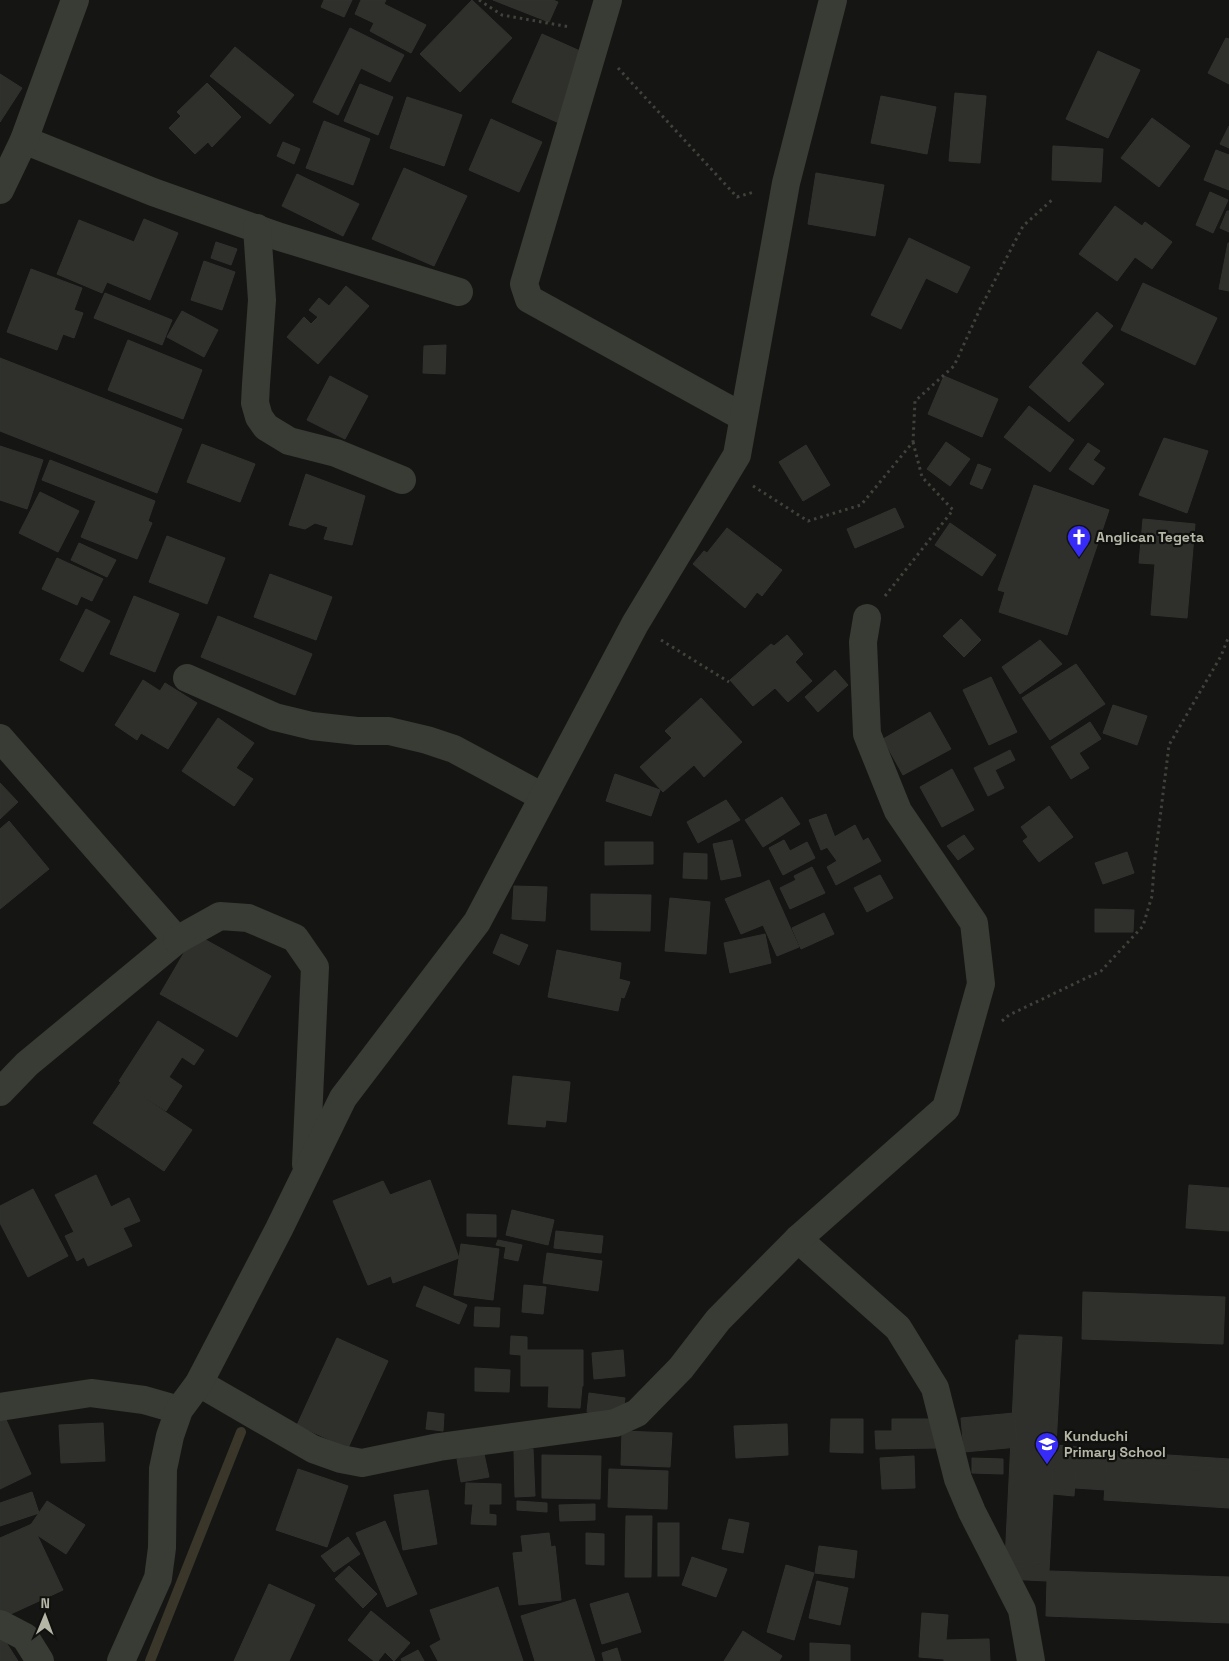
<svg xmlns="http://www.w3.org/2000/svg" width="1229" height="1661" viewBox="0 0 1229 1661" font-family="'Space Grotesk',sans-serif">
  <rect width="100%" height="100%" fill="#151614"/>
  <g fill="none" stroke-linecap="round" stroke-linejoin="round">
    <!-- stream -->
    <polyline stroke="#3a372a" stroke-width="10" points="150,1661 241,1432"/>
  </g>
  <!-- building -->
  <g fill="#2f302c" stroke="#30322e">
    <polygon points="324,0 352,0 344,17 321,7"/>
    <polygon points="361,0 386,0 384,4 426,25 411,53 370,31 374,23 355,14"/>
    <polygon points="472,0 512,38 460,92 420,54"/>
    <polygon points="493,0 553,0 558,2 549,22"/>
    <polygon points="350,28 404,55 390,82 361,68 338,115 313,102"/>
    <polygon points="542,34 589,55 559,123 512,102"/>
    <polygon points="1226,38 1229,39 1229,84 1208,73"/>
    <polygon points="235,47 294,95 270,124 210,76"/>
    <polygon points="1098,51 1140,70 1108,138 1066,119"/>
    <polygon points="0,74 22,88 0,122"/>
    <polygon points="207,83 241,117 212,147 208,142 195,154 169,128 181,116 177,112"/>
    <polygon points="360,84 393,97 378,135 344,121"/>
    <polygon points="955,93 986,96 980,163 949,161"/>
    <polygon points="881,96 936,107 927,154 871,143"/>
    <polygon points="407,97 462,115 444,166 390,148"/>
    <polygon points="1152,118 1190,146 1159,187 1121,158"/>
    <polygon points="491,119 542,142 519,192 469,170"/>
    <polygon points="324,121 370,139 353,185 306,168"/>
    <polygon points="1229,126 1229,148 1220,144"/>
    <polygon points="283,142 300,149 294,164 277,156"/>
    <polygon points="1053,146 1103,149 1101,182 1052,180"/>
    <polygon points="1216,150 1229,155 1229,190 1204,180"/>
    <polygon points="404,168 467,196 434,266 372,239"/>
    <polygon points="816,173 884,185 875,236 808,224"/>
    <polygon points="297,174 359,204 343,236 282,206"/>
    <polygon points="1210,192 1228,200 1213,233 1196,225"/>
    <polygon points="1115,206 1142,226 1145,222 1172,242 1152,269 1135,257 1117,281 1079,254"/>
    <polygon points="1227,211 1229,211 1229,232 1220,228"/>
    <polygon points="144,219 178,233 150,300 107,282 102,293 57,274 79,220 134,242"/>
    <polygon points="909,238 970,267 957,293 926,278 901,329 871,315"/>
    <polygon points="216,242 237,249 231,265 211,258"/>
    <polygon points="1228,243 1229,243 1229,291 1219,289"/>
    <polygon points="204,261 235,272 222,310 191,300"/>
    <polygon points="31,269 82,288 74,310 83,313 74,338 63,334 57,350 7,332"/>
    <polygon points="1143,283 1217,318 1195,365 1121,330"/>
    <polygon points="346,286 369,306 318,364 287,337 304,317 311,324 318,317 309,310 319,298 329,306"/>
    <polygon points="105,293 172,320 162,345 94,318"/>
    <polygon points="182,311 218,330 204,357 167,337"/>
    <polygon points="1097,312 1113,326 1081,363 1104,384 1069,422 1029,387"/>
    <polygon points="128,340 202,370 183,419 108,390"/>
    <polygon points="446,345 445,374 423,373 424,346"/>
    <polygon points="0,358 182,429 157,493 0,431"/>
    <polygon points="330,376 368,396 345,439 307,420"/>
    <polygon points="944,376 998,399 982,437 928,414"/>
    <polygon points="1029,406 1074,440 1050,472 1004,437"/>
    <polygon points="1164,438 1208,451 1187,513 1139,495"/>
    <polygon points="946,442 970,459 950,486 927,469"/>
    <polygon points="1088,443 1100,451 1093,460 1105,468 1093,485 1069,469"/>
    <polygon points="202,444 255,464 240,502 187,482"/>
    <polygon points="806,445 830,485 803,501 779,462"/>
    <polygon points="0,446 43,460 27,509 0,500"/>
    <polygon points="50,460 155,501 148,521 152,523 137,559 81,537 96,501 42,480"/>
    <polygon points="978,464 991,469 982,489 970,484"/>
    <polygon points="306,474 365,496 352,545 324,539 328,527 315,523 305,529 289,525"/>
    <polygon points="1034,485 1109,510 1067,635 999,612 1005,592 998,590"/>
    <polygon points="40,492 79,511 58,552 19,533"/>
    <polygon points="895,508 904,527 855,548 847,529"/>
    <polygon points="1143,519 1195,524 1187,618 1151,615 1155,564 1139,563"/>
    <polygon points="950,523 996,555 982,576 935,545"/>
    <polygon points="727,528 782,570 762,596 757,592 745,608 693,564 704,551 707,553"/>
    <polygon points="167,536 225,558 207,604 149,582"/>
    <polygon points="79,543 116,560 107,577 71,560"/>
    <polygon points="57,558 103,579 92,601 81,596 77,605 42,589"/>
    <polygon points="270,574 332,597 316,640 254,617"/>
    <polygon points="134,596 179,614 155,672 110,654"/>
    <polygon points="86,609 110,621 83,672 60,660"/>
    <polygon points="218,616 312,654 295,695 201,657"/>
    <polygon points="961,619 981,640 964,657 943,636"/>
    <polygon points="787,635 803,654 795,662 812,681 788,702 775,688 753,706 730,680 771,644 774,646"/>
    <polygon points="1040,640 1062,664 1020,694 1002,667"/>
    <polygon points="1076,664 1105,704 1050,740 1022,698"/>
    <polygon points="835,670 848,685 818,712 805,697"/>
    <polygon points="991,677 1017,732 989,745 963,690"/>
    <polygon points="143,680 160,691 165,683 197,703 168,749 141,733 137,740 115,725"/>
    <polygon points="701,698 742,742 704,777 694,765 663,792 640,767 672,738 665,731"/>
    <polygon points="1113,705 1147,716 1137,745 1103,733"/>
    <polygon points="930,712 951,749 903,775 883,739"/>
    <polygon points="218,718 254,743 236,768 253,779 234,806 182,771"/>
    <polygon points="1090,722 1101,739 1079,753 1089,768 1071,779 1051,747"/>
    <polygon points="1010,750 1015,760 995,770 1004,788 988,796 974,768"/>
    <polygon points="952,769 974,810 942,827 920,787"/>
    <polygon points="615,774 660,790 651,816 606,801"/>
    <polygon points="0,783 18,802 0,819"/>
    <polygon points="782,797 800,824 763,847 745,820"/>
    <polygon points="726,800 740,820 698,843 687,822"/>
    <polygon points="1049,806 1073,837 1039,862 1023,841 1028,837 1021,827"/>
    <polygon points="826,814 837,843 821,850 809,820"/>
    <polygon points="9,821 49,869 0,909 0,829"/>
    <polygon points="855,825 863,841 868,838 881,861 836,885 827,867 837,861 824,843"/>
    <polygon points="964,835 974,849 958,860 947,846"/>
    <polygon points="732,840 741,876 721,880 713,844"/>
    <polygon points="784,840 790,851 807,842 815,858 783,875 769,848"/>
    <polygon points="605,842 653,842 653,864 605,865"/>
    <polygon points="1127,852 1134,873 1103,884 1095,863"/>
    <polygon points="684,853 707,854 707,879 683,878"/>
    <polygon points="812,867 825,893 790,909 780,888 796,880 794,876"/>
    <polygon points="880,875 893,898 867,912 854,888"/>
    <polygon points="769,880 799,947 777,956 763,925 741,934 725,899"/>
    <polygon points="514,886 547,887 545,921 512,919"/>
    <polygon points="591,894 651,895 650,931 591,930"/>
    <polygon points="670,898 710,902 706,954 665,951"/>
    <polygon points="1095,909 1134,910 1133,932 1095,932"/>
    <polygon points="824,913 834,934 801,949 792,928"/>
    <polygon points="195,934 271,976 237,1037 160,994"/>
    <polygon points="501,934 528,945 519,965 493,953"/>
    <polygon points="765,934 771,963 730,973 724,943"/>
    <polygon points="557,950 621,963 619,979 630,982 624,998 621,997 618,1011 548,997"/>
    <polygon points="158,1021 204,1050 194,1065 182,1057 169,1077 182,1086 166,1111 119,1081"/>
    <polygon points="513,1076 570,1082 566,1122 546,1120 545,1127 508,1124"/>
    <polygon points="121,1082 192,1130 164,1171 93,1123"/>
    <polygon points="96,1175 111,1207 129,1198 140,1221 123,1228 132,1246 88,1266 84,1257 77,1261 65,1236 74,1232 55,1195"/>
    <polygon points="430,1180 459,1258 393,1283 391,1276 368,1285 333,1201 383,1181 390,1195"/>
    <polygon points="1189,1185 1229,1188 1229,1231 1186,1228"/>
    <polygon points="33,1189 68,1256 28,1277 0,1223 0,1206"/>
    <polygon points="512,1210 554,1220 548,1245 506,1235"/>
    <polygon points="467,1214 496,1215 496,1237 467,1236"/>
    <polygon points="556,1231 603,1236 601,1253 554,1248"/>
    <polygon points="498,1240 522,1245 518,1261 504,1258 506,1247 496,1245"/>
    <polygon points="461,1244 499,1249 493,1300 454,1295"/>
    <polygon points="547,1253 602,1261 598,1291 543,1283"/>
    <polygon points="524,1285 546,1287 543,1314 522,1312"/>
    <polygon points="424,1286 467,1305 459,1324 416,1306"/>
    <polygon points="1083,1292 1225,1297 1223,1344 1082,1339"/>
    <polygon points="475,1307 500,1308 499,1327 474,1326"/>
    <polygon points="1019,1335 1062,1337 1056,1445 1077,1447 1074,1496 1053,1494 1049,1571 1229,1577 1229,1623 1046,1616 1047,1581 1006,1579"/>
    <polygon points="511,1336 527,1337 527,1350 583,1350 583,1386 582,1386 580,1408 548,1407 549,1386 521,1386 521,1355 510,1354"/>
    <polygon points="337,1338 388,1361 348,1448 297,1425"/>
    <polygon points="1016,1340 1059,1342 1048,1563 1005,1561"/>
    <polygon points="623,1350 625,1376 594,1379 592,1353"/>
    <polygon points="475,1368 510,1370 509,1392 475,1391"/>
    <polygon points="589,1393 625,1398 622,1417 587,1412"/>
    <polygon points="2,1411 31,1474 0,1489 0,1412"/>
    <polygon points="428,1412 444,1414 443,1431 426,1429"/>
    <polygon points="1014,1413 1018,1447 964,1452 961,1418"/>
    <polygon points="831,1419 863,1419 863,1453 830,1452"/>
    <polygon points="892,1419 938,1419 938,1448 876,1449 875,1431 892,1431"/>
    <polygon points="103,1423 105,1461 61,1463 59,1425"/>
    <polygon points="787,1424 788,1455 736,1458 734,1426"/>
    <polygon points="622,1431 672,1433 670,1467 621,1465"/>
    <polygon points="533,1449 535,1496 515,1497 514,1450"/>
    <polygon points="1077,1449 1229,1459 1229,1498 1075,1488"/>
    <polygon points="484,1454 489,1477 461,1482 457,1459"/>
    <polygon points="542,1455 601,1456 600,1499 542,1498"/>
    <polygon points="914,1456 915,1488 882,1489 880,1458"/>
    <polygon points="972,1458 1003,1459 1003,1474 972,1473"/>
    <polygon points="1107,1460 1229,1469 1229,1508 1104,1500"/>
    <polygon points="298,1469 348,1486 327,1547 276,1530"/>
    <polygon points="609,1469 668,1471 667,1509 608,1507"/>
    <polygon points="466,1483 501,1484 501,1504 489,1504 489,1514 496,1515 496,1525 471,1524 473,1504 465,1504"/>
    <polygon points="428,1490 437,1544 403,1550 394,1495"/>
    <polygon points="32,1492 39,1513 0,1526 0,1503"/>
    <polygon points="47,1501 85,1525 66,1554 28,1529"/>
    <polygon points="517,1501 547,1503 547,1512 517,1510"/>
    <polygon points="595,1504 595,1520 560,1521 559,1505"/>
    <polygon points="626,1516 652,1516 651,1577 625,1577"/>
    <polygon points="729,1519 749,1523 743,1553 722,1549"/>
    <polygon points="385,1521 417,1594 387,1607 356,1533"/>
    <rect x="658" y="1523" width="21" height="53"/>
    <polygon points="32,1524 63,1590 2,1618 0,1614 0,1538"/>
    <polygon points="549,1533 551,1547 555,1546 561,1600 519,1605 513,1553 523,1552 521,1536"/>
    <polygon points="586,1533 604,1534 604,1565 586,1564"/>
    <polygon points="348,1537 360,1554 334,1572 321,1556"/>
    <polygon points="819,1546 857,1551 854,1578 815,1573"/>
    <polygon points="692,1557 727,1569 716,1597 682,1585"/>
    <polygon points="786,1565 814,1573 794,1640 767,1632"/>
    <polygon points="349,1566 377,1594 363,1608 335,1579"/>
    <polygon points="817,1581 848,1588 840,1625 809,1618"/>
    <polygon points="269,1584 315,1605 289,1661 234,1661"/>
    <polygon points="498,1587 523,1661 438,1661 430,1646 441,1640 430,1610"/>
    <polygon points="628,1593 641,1632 602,1644 590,1604"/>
    <polygon points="575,1599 595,1661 535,1661 521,1616"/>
    <polygon points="371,1611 410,1643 394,1661 385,1652 378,1661 374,1661 348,1640"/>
    <polygon points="922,1613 948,1615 946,1640 989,1639 990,1661 944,1661 944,1659 919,1657"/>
    <polygon points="743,1631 782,1656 779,1661 724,1661"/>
    <polygon points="0,1633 18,1661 0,1661"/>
    <polygon points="810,1643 850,1645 850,1661 810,1661"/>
    <polygon points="617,1648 621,1661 604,1661 602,1653"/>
    <polygon points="418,1650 424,1661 402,1661 401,1659"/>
  </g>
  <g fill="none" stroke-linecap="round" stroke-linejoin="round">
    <!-- path -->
    <g stroke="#41423b" stroke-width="3" stroke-dasharray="2.5 4" stroke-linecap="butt">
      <polyline points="479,0 502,15 570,27"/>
      <polyline points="618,68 737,197 754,192"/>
      <polyline points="753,486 808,521 861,505 913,442 915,401 954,366 980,309 1023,226 1053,199"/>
      <polyline points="885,596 953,510 922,477 913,442"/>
      <polyline points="661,640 729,682"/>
      <polyline points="1002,1021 1009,1015 1101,971 1143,926 1152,896 1154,867 1169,745 1221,656 1229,636"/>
    </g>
    <!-- minor -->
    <g stroke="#393b35" stroke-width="28">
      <polyline points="608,0 524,284 529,299 743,417"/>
      <polyline points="24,140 153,192 280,237 459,292"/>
      <polyline points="0,190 24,140 75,0"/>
      <polyline points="257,228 262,300 256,384 255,403 259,417 266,427 289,441 336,453 402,480"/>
      <polyline points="187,678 275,717 312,726 357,731 389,731 427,740 454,749 543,797"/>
      <polyline points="0,738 177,940 27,1064 0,1092"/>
      <polyline points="177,940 220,916 248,918 295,938 315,967 306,1164"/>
      <polyline points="798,1239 898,1328 935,1388 958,1479 972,1512 1022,1610 1031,1661"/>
      <polyline points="199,1383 313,1449 341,1459 362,1463 439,1447 615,1423 637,1413 681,1368 718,1320 798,1239 946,1108 981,984 974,923 898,811 867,734 863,642 867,618"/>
      <polyline points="0,1407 91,1393 144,1400 179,1410"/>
      <polyline points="0,1624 25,1637 40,1661"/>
      <polyline points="121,1661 158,1578 162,1548 163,1469 170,1436 179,1410 199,1383 279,1229 343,1098 477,922 635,624 737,455 786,183 833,0"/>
    </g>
  </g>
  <!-- icons -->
  <defs>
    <g id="church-pin" transform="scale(1.25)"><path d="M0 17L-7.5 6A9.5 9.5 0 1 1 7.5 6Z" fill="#362bf7" stroke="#10110f"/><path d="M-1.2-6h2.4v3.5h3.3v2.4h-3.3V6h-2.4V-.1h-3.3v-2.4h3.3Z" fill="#fff"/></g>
    <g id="school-pin" transform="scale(1.25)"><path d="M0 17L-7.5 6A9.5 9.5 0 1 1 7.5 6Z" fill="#362bf7" stroke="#10110f"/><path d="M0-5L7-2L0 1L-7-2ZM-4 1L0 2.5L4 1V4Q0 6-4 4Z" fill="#fff"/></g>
  </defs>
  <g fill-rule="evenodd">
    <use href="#church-pin" x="1079" y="537"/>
    <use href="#school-pin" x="1047" y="1444"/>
  </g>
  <g text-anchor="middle" stroke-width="4.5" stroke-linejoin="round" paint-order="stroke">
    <!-- poi labels -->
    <g font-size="14" font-weight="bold" fill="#b5b6a5" stroke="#10110f" text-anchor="start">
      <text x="1096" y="542">Anglican Tegeta</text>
      <text x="1064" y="1441">Kunduchi<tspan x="1064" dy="16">Primary School</tspan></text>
    </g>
  </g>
  <!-- north arrow -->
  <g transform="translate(45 1616) rotate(1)" stroke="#10110f" stroke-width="4" paint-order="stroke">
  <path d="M0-4L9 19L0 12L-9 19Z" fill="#b5b6a5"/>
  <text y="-8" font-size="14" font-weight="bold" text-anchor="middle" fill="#b5b6a5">N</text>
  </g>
</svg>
